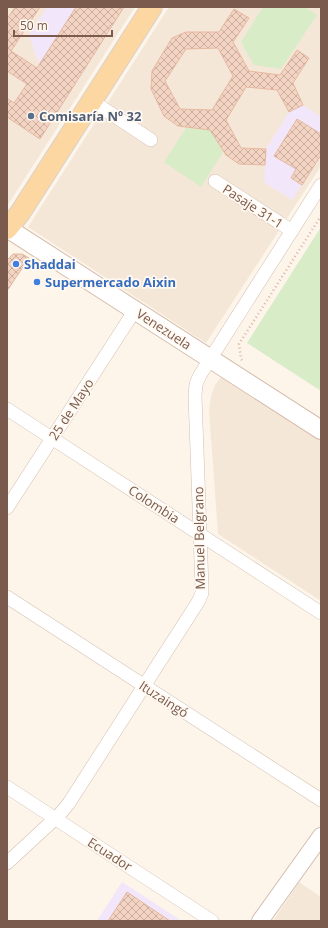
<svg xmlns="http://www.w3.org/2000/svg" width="328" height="928" viewBox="0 0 328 928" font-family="'Open Sans',sans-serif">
  <defs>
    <pattern id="building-cross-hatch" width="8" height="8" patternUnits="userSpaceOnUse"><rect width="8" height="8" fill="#f3d3c1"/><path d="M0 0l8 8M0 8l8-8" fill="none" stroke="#caae9f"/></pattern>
  </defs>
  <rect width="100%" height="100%" fill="#fdf5ea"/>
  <!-- residential -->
  <g fill="#f5e7d8">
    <polygon points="7,7 135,7 7,206"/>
    <polygon points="169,7 321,7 321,166 206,343 28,227"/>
    <polygon points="222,376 321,440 321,601 218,534 209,411 210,402 212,393 215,385"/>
    <polygon points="299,882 321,897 321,921 273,921"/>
  </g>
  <!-- education -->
  <g fill="#f2e6fa">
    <polygon points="47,7 124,7 58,111 23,89 39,64 29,35"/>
    <polygon points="303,105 321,117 321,155 292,200 264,182 266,149 289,112"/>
    <polygon points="122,882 182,921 97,921"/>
  </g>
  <!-- garden -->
  <g fill="#d7ecc7">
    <polygon points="263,7 305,7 317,15 281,69 254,65 241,42"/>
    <polygon points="186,128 210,130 223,152 201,187 164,162"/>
    <polygon points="321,227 321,391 247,343"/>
  </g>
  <!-- building -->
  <g fill="url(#building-cross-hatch)" stroke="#e7b8a0" fill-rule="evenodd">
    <polygon points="15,7 40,7 11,51 37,68 76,7 124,7 40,139 7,117 7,98 14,103 27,84 7,71 7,19"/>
    <path d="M234,9L249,18L233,42L249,71L280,75L297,50L309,58L293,83L303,105L289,112L277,90L246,87L226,120L241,148L266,149L265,165L239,164L226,155L210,130L178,126L164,116L151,89L152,71L172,38L186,32H219ZM218,48L233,76L212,110L180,109L165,81L186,49Z"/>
    <polygon points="297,119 321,134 321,155 302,185 291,178 296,169 274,156"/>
    <polygon points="13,254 22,254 29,258 7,291 7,260"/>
    <polygon points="127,892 170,921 108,921"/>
  </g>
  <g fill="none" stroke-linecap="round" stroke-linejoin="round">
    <!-- minor casing -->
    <g stroke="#d3beb1" stroke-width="14">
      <g id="minor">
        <polyline points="92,101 151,140"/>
        <polyline points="215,181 292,231"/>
        <polyline points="7,409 321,613"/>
        <polyline points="7,508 135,310"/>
        <polyline points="7,597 321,800"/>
        <polyline points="7,787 212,921"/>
        <polyline points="7,863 60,814 69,803 198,602 202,593 202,588 195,396 196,384 200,375 321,185"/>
      </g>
    </g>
    <!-- tertiary casing -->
    <g stroke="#d3beb1" stroke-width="18">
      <polyline id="tertiary" points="260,921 321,836"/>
    </g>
    <!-- secondary casing -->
    <g stroke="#d6beae" stroke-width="20">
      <polyline id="secondary" points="7,228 321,430"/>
    </g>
    <!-- primary casing -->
    <g stroke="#d9d1cd" stroke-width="22">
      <polyline id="primary" points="7,229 20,213 152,7"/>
    </g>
    <!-- path -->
    <polyline stroke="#d9b6a3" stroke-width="2.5" stroke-dasharray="1 3" stroke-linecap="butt" points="242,360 241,359 239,344 321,216"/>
    <!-- minor -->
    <use href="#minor" stroke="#fff" stroke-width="13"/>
    <!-- tertiary -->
    <use href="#tertiary" stroke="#fff" stroke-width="16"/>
    <!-- secondary -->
    <use href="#secondary" stroke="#fff" stroke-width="18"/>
    <!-- primary -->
    <use href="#primary" stroke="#fcd7a2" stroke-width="20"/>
  </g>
  <!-- markers -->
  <circle fill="#5c6f8a" stroke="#fff9f1" stroke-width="1.5" cx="31" cy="116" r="4"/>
  <g fill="#3f7fe0" stroke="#fff9f1" stroke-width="1.5">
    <circle cx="16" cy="264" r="4"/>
    <circle cx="37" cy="282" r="4"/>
  </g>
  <g text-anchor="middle" stroke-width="3.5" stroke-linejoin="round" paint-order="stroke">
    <!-- service labels -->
    <g font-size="13" font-weight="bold" fill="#4e5e75" stroke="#fff9f1" text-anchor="start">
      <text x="39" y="121">Comisaría Nº 32</text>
    </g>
    <!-- street labels -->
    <g font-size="13" fill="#795a4c" stroke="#fff9f1">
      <text transform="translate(253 206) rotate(33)" y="5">Pasaje 31-1</text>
      <text transform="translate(164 329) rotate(33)" y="5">Venezuela</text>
      <text transform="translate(71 409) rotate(-57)" y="5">25 de Mayo</text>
      <text transform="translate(154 504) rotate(33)" y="5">Colombia</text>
      <text transform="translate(199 538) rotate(-91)" y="5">Manuel Belgrano</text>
      <text transform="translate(164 699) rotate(33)" y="5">Ituzaingó</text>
      <text transform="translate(110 854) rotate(33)" y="5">Ecuador</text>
    </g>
    <!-- shop labels -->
    <g font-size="13" font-weight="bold" fill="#366cbe" stroke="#fff9f1" text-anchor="start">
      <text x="24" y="269">Shaddai</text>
      <text x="45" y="287">Supermercado Aixin</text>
    </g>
  </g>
  <!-- border -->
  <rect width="328" height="928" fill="none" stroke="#795a4c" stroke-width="16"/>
  <!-- scale -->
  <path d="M14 30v6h98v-6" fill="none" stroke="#795a4c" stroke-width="2"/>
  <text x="20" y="30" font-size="12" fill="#795a4c" stroke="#fff9f1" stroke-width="3" paint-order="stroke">50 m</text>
</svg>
